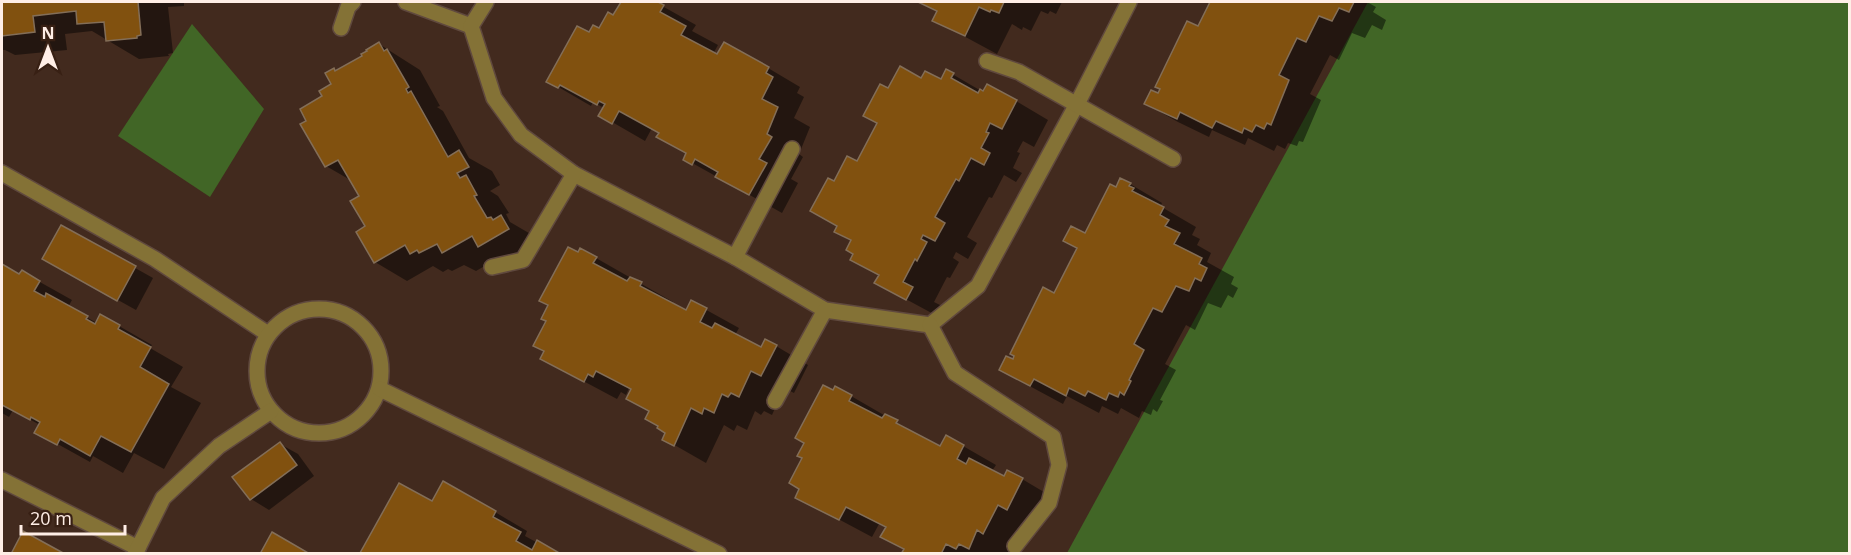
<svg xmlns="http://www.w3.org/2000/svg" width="1851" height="555" viewBox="0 0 1851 555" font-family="'Open Sans',sans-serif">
  <rect width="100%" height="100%" fill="#422a1e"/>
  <!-- green -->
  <g fill="#416626">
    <polygon points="1368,2 1849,2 1849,553 1067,553"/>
    <polygon points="192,24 264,109 210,197 118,136"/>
  </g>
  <!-- shadow -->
  <g fill="#0007">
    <polygon points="2,2 184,2 184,6 168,7 173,53 168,54 169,56 139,59 92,31 65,34 67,50 15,55 5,50 2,50"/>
    <polygon points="622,2 655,2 696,25 692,31 718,45 713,54 768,68 800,87 797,93 804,97 794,118 810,127 799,154 803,157 791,179 798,183 782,213 685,159 688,154 661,133 652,128 645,141 600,115 604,108 593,102 591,106 548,81 590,34 600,30 614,17"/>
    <polygon points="920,2 1062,2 1056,14 1050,11 1048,14 1041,11 1031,31 1023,27 1022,30 1012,24 997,54 934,20 938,12"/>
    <polygon points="1212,2 1367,2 1376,7 1373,12 1386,20 1382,30 1372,25 1365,38 1352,33 1339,60 1330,55 1310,94 1321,100 1303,142 1299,141 1297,146 1288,143 1285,149 1277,145 1274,151 1248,138 1245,145 1212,130 1209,137 1178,122 1146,104 1159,95 1199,28"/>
    <polygon points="379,44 420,70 440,106 437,107 443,111 469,158 492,171 500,185 490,191 498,196 509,213 506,214 510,222 534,236 541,248 512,264 500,257 476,271 464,265 452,271 448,269 443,272 433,266 407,281 375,262 361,197 352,181 326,166 308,121 333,85 334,70 337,72 364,57"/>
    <polygon points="947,71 983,92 1016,101 1048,120 1034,147 1023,141 1017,152 1020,153 1013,168 1022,173 1016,182 1004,175 992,198 989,197 967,237 977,243 968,259 956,252 953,258 959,262 950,278 947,277 934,302 944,307 939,317 876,283 880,276 852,260 855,254 852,241 839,226 834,183 857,163 879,123 888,90 922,80 941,81"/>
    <polygon points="1130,184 1162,203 1161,205 1165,209 1196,227 1192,235 1200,239 1197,245 1211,253 1207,262 1234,277 1231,284 1238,288 1233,298 1228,295 1221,308 1208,303 1195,330 1186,325 1165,364 1176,370 1160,400 1163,401 1157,412 1153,409 1151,415 1142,411 1139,418 1121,408 1118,414 1102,406 1099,413 1067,396 1063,404 1000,370 1014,361 1055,295 1086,235 1116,189"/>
    <polygon points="62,227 153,278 136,310 44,259"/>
    <polygon points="578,254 596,258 673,302 672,304 686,312 692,302 739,328 735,335 762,349 776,346 808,365 794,393 784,388 772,415 764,411 761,415 755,411 747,430 737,425 734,431 724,425 706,463 664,439 667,433 632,390 629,388 626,395 621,392 617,399 542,359"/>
    <polygon points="2,266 20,276 22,272 72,300 68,307 97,323 119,326 152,345 150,348 183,367 171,387 201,403 164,469 134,453 123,473 93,456 90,462 36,432 40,425 13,410 9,417 2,413"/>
    <polygon points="833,392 851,396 941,448 963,446 996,465 992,471 1005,478 1022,479 1054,498 1040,527 1030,522 1009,548 1007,554 903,554 905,549 887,528 879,524 872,537 797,497"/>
    <polygon points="280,444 298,454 314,476 269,510 251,499"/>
    <polygon points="433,503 495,512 527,531 525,536 558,554 362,552"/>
  </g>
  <!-- building -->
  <g fill="#81510f" stroke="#836e58" stroke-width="1.5">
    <polygon points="2,2 138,2 141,35 137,36 137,38 106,41 104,22 77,24 76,11 33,16 35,32 2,36"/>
    <polygon points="621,2 658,2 664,5 660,12 686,26 681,35 717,54 724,42 769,67 766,73 773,77 762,99 778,107 767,134 772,137 759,159 767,163 749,195 715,177 718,172 695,159 692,165 683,160 686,153 656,137 659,133 619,111 612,124 598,116 605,104 599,101 597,105 560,85 558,88 546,82 577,26 589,32 593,25 599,28 608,12 613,15"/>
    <polygon points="918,2 1004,2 999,13 991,10 990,12 979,7 965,36 932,21 937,11"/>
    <polygon points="1210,2 1354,2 1349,12 1339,8 1332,21 1319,16 1306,42 1297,38 1279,75 1289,80 1271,125 1267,123 1264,129 1256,125 1252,132 1244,128 1242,133 1216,121 1212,128 1180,112 1177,119 1144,104 1151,90 1158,93 1160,89 1155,87 1187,21 1198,26"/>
    <polygon points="379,42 384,51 387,49 409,87 406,89 408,93 411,91 448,157 459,150 469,167 457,173 460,178 466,175 477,195 474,196 487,218 491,217 493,220 501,215 509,229 478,247 472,236 442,253 437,244 419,253 417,250 410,254 405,245 374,263 356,232 365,226 350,201 359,196 338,160 325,167 300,124 306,121 300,109 322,96 319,91 331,84 325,73 334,68 335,71 362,56 361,54 367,51 366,50"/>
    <polygon points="900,66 921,78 925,71 941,79 946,69 954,73 951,78 978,93 980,89 983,91 987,84 1017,100 1002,129 990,123 986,132 989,133 981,148 990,153 984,165 971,158 959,181 956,179 935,217 945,223 935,241 923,235 921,239 927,242 917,261 915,259 903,282 913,287 906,300 874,283 879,275 850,260 853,254 846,250 851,240 834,232 837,226 810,211 828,178 834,181 847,156 857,161 877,123 863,116 880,84 888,88"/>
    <polygon points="1120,178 1131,183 1129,186 1134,188 1132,191 1164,207 1160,215 1169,220 1165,226 1180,233 1174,244 1202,258 1199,264 1207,268 1201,281 1195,278 1189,291 1176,286 1162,312 1153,308 1134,344 1144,350 1129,380 1131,381 1124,395 1120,392 1118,397 1109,393 1106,400 1088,391 1085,396 1069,388 1066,396 1034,379 1030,386 999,370 1006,356 1013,359 1014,356 1010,354 1043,287 1054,293 1077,248 1063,241 1071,226 1085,233 1110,184 1116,187"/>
    <polygon points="61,225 136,266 117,301 42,259"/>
    <polygon points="568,247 578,252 580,248 597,257 593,263 627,281 630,277 642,282 640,286 686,310 691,300 707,308 700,322 712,328 715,323 761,347 765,339 777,345 761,376 751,371 739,397 731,393 728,397 722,394 714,413 704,408 702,414 691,408 674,446 662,440 665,433 657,428 658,426 645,419 649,411 626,399 631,389 596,371 593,377 588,374 584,382 540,359 544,351 533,346 546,321 541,319 548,305 539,301"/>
    <polygon points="2,264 19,274 22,270 40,281 34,291 45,297 46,293 88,316 86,319 95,324 100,314 120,325 118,329 151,347 140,367 169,384 131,452 101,436 90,456 60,439 57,445 34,433 40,422 31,417 30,420 2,405"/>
    <polygon points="823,385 833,390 835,386 852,395 849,401 882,418 885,414 898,420 896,423 940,446 946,435 964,445 957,459 966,464 969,458 1004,476 1007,470 1023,478 1007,510 998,505 983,534 977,530 969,549 959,544 956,549 946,544 941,554 901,554 904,549 880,537 886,527 846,507 839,520 795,498 799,489 789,483 802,458 797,456 804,443 795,438"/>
    <polygon points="280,442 297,465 250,500 232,477"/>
    <polygon points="443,481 496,511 493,517 521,532 516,541 532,550 537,540 561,554 360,553 399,483 432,501"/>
    <polygon points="23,531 65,554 11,554"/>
    <polygon points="272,532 310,554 260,554"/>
  </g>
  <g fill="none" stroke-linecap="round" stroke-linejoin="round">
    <!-- lane casing -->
    <g stroke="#60493e" stroke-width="18">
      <g id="lane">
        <polyline points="406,2 471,26"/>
        <polyline points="486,2 471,26 494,98 521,135 574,174 735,257 825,310 930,325 978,286 1077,104 1129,2"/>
        <polyline points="341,28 348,7 353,2"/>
        <polyline points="987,61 1019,72 1173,159"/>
        <polyline points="2,173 155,259 268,334"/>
        <polyline points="735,257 792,149"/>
        <polyline points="492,267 523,260 574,174"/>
        <circle cx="319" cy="371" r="62"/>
        <polyline points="930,325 955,373 1053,437 1059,465 1049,503 1015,546"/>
        <polyline points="380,389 719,554"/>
        <polyline points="775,401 825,310"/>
        <polyline points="2,480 138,548"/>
        <polyline points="135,554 163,498 219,446 271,411"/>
      </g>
    </g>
    <!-- lane -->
    <use href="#lane" stroke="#847236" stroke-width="15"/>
  </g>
  <!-- border -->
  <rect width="1851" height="555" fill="none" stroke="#ffeee6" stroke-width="6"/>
  <!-- north arrow -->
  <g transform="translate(48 48)" stroke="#382014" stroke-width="4.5" paint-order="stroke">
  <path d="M0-4.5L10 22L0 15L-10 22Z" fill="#ffeee6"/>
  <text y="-9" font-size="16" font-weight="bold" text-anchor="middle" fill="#ffeee6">N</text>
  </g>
  <!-- scale -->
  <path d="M21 525v9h104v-9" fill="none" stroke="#ffeee6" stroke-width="3"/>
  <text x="30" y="525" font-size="18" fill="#ffeee6" stroke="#382014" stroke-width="4.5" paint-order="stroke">20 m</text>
</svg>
